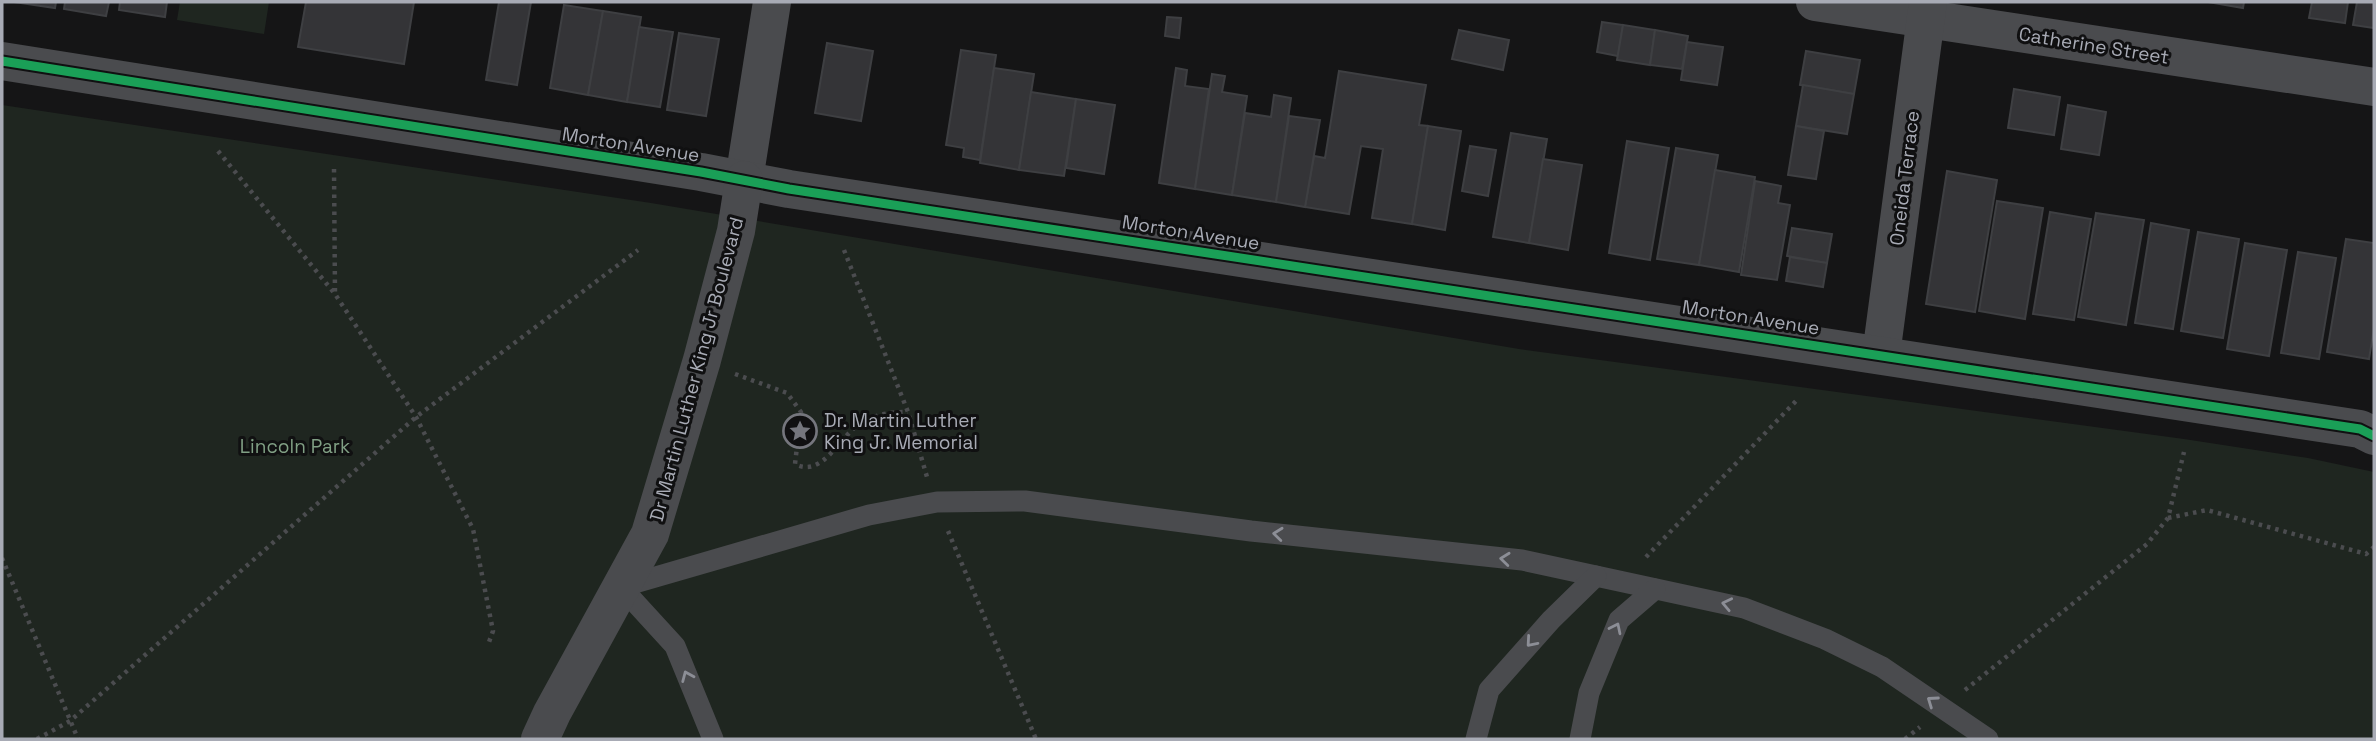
<svg xmlns="http://www.w3.org/2000/svg" width="2376" height="741" viewBox="0 0 2376 741" font-family="'Space Grotesk',sans-serif">
  <rect width="100%" height="100%" fill="#151516"/>
  <!-- green -->
  <g fill="#1f2620">
    <polygon points="180,2 269,2 264,34 177,20"/>
    <polygon points="2,105 651,203 1519,349 2184,439 2308,458 2374,472 2374,739 2,739"/>
  </g>
  <!-- building -->
  <g fill="#343437" stroke="#3e3f42" stroke-width="2">
    <polygon points="14,2 56,2 55,8"/>
    <polygon points="65,2 109,2 106,16 64,9"/>
    <polygon points="120,2 167,2 165,17 119,10"/>
    <polygon points="306,2 414,2 404,64 298,47"/>
    <polygon points="499,2 531,2 517,85 486,80"/>
    <polygon points="2208,2 2244,2 2243,8"/>
    <polygon points="2312,2 2348,2 2345,23 2309,18"/>
    <polygon points="2357,2 2374,2 2374,28 2353,25"/>
    <polygon points="564,5 603,11 588,95 550,88"/>
    <polygon points="603,11 641,17 627,102 588,95"/>
    <polygon points="1167,17 1181,18 1179,38 1165,36"/>
    <polygon points="1602,22 1623,25 1618,56 1597,52"/>
    <polygon points="1623,25 1655,30 1650,65 1617,60"/>
    <polygon points="639,27 673,32 660,107 627,102"/>
    <polygon points="1459,30 1509,40 1503,70 1452,59"/>
    <polygon points="1655,30 1688,36 1682,69 1650,65"/>
    <polygon points="679,33 719,39 706,116 667,110"/>
    <polygon points="1687,42 1723,47 1717,85 1681,80"/>
    <polygon points="827,43 873,51 861,121 815,113"/>
    <polygon points="961,50 996,55 980,160 963,157 964,148 946,145"/>
    <polygon points="1806,51 1860,60 1854,94 1800,85"/>
    <polygon points="994,68 1034,74 1019,170 980,163"/>
    <polygon points="1176,68 1187,70 1185,86 1209,89 1195,189 1159,183"/>
    <polygon points="1339,71 1426,85 1419,125 1428,126 1412,224 1372,218 1383,149 1361,146 1349,214 1305,207 1314,156 1325,158"/>
    <polygon points="1212,74 1225,76 1222,92 1247,96 1232,195 1195,189"/>
    <polygon points="1803,85 1854,94 1847,134 1796,126"/>
    <polygon points="2014,89 2060,97 2054,135 2008,128"/>
    <polygon points="1031,92 1076,99 1064,176 1019,170"/>
    <polygon points="1274,95 1291,98 1276,202 1232,195 1245,113 1271,117"/>
    <polygon points="1076,99 1115,105 1104,174 1066,168"/>
    <polygon points="2068,105 2106,112 2099,155 2061,149"/>
    <polygon points="1289,116 1320,120 1305,207 1276,202"/>
    <polygon points="1428,126 1461,131 1445,230 1412,224"/>
    <polygon points="1796,126 1824,131 1816,179 1788,175"/>
    <polygon points="1511,133 1547,139 1529,243 1493,237"/>
    <polygon points="1627,141 1669,148 1650,260 1609,253"/>
    <polygon points="1470,146 1496,150 1488,196 1462,191"/>
    <polygon points="1676,148 1718,155 1699,265 1657,259"/>
    <polygon points="1543,159 1582,165 1568,250 1529,243"/>
    <polygon points="1715,170 1755,177 1739,272 1699,265"/>
    <polygon points="1947,171 1997,180 1975,312 1926,304"/>
    <polygon points="1755,181 1781,186 1778,203 1790,205 1777,280 1741,275"/>
    <polygon points="1997,201 2043,208 2025,319 1979,311"/>
    <polygon points="2050,212 2091,219 2074,320 2033,314"/>
    <polygon points="2096,213 2144,220 2126,325 2078,317"/>
    <polygon points="2151,223 2189,230 2173,329 2135,323"/>
    <polygon points="1792,228 1832,234 1827,263 1787,256"/>
    <polygon points="2198,232 2239,239 2223,338 2181,331"/>
    <polygon points="2346,239 2374,243 2374,328 2369,359 2327,352"/>
    <polygon points="2245,243 2287,250 2269,356 2227,349"/>
    <polygon points="2298,252 2336,258 2319,359 2281,353"/>
    <polygon points="1790,257 1827,263 1823,287 1786,281"/>
  </g>
  <g fill="none" stroke-linecap="round" stroke-linejoin="round">
    <!-- path -->
    <g stroke="#4b4c4f" stroke-width="4.5" stroke-dasharray="3.5 5" stroke-linecap="butt">
      <polyline points="218,151 335,294 416,417 473,529 493,631 489,642"/>
      <polyline points="334,169 335,294"/>
      <polyline points="844,250 908,412 927,477"/>
      <path d="M735,374L787,393L801,412L795,464C823,479 841,434 861,423C877,414 890,412 908,412"/>
      <polyline points="2168,518 2207,510 2366,554 2374,547"/>
      <polyline points="948,531 1036,739"/>
      <polyline points="1646,557 1796,401"/>
      <polyline points="2,558 78,739"/>
      <polyline points="1965,690 2147,544 2168,518 2184,452"/>
      <polyline points="37,739 70,721 416,417 638,250"/>
      <polyline points="1905,739 1920,727"/>
    </g>
    <!-- service -->
    <g stroke="#4a4b4e" stroke-width="21">
      <polyline points="713,739 675,646 621,587 869,515 937,502 1025,501 1251,531 1522,560 1744,608 1825,639 1882,667 1988,739"/>
      <polyline points="1476,739 1489,690 1551,620 1596,576"/>
      <polyline points="1580,739 1589,693 1619,620 1655,589"/>
    </g>
    <!-- minor -->
    <g stroke="#4a4b4e" stroke-width="38">
      <polyline points="1815,2 2374,87"/>
      <polyline points="744,180 772,2"/>
      <polyline points="1881,355 1928,2"/>
    </g>
    <!-- tertiary -->
    <g stroke="#4a4b4e" stroke-width="38">
      <polyline points="2,61 701,172 789,189 2360,429 2374,436"/>
      <polyline points="540,739 552,713 650,534 702,360 736,231 744,180"/>
    </g>
    <!-- cycleway casing -->
    <g stroke="#101011" stroke-width="13">
      <polyline id="cycleway" points="2,61 701,172 789,189 2360,429 2374,436"/>
    </g>
    <!-- cycleway -->
    <use href="#cycleway" stroke="#1a9f57" stroke-width="9"/>
  </g>
  <!-- one-way arrows -->
  <defs><path id="oneway-chevron" d="M-2-3.5L2.5 0L-2 3.5" fill="none" stroke-width="1.6" stroke-linecap="round" stroke-linejoin="round" transform="scale(1.75)"/></defs>
  <g stroke="#8c8e96">
    <use href="#oneway-chevron" transform="translate(1278 534) rotate(-174)"/>
    <use href="#oneway-chevron" transform="translate(1505 559) rotate(-174)"/>
    <use href="#oneway-chevron" transform="translate(1727 604) rotate(-168)"/>
    <use href="#oneway-chevron" transform="translate(1616 628) rotate(-64)"/>
    <use href="#oneway-chevron" transform="translate(1531 642) rotate(131)"/>
    <use href="#oneway-chevron" transform="translate(687 676) rotate(-113)"/>
    <use href="#oneway-chevron" transform="translate(1932 701) rotate(-145)"/>
  </g>
  <!-- icons -->
  <defs>
    <g id="sight-ring" transform="scale(1.75)"><circle r="9.5" fill="#101011" stroke="#75767d" stroke-width="1.5"/><path d="M0-6L1.8-2.2L6-1.7L2.9 1.2L3.7 5.4L0 3.3L-3.7 5.4L-2.9 1.2L-6-1.7L-1.8-2.2Z" fill="#75767d"/></g>
  </defs>
  <g fill-rule="evenodd">
    <use href="#sight-ring" x="800" y="431"/>
  </g>
  <g text-anchor="middle" stroke-width="6" stroke-linejoin="round" paint-order="stroke">
    <!-- street labels -->
    <g font-size="19" fill="#a8abb5" stroke="#101011">
      <text transform="translate(2094 45) rotate(9)" y="7">Catherine Street</text>
      <text transform="translate(631 144) rotate(9)" y="7">Morton Avenue</text>
      <text transform="translate(1904 178) rotate(-83)" y="7">Oneida Terrace</text>
      <text transform="translate(1191 232) rotate(9)" y="7">Morton Avenue</text>
      <text transform="translate(1751 317) rotate(9)" y="7">Morton Avenue</text>
      <text transform="translate(696 369) rotate(-75)" y="7">Dr Martin Luther King Jr Boulevard</text>
    </g>
    <!-- poi labels -->
    <g font-size="19" fill="#a8abb5" stroke="#101011" text-anchor="start">
      <text x="824" y="427">Dr. Martin Luther<tspan x="824" dy="22">King Jr. Memorial</tspan></text>
    </g>
    <!-- park labels -->
    <g font-size="19" fill="#809f84" stroke="#101011">
      <text x="295" y="453">Lincoln Park</text>
    </g>
  </g>
  <!-- border -->
  <rect width="2376" height="741" fill="none" stroke="#a8abb5" stroke-width="7"/>
</svg>
